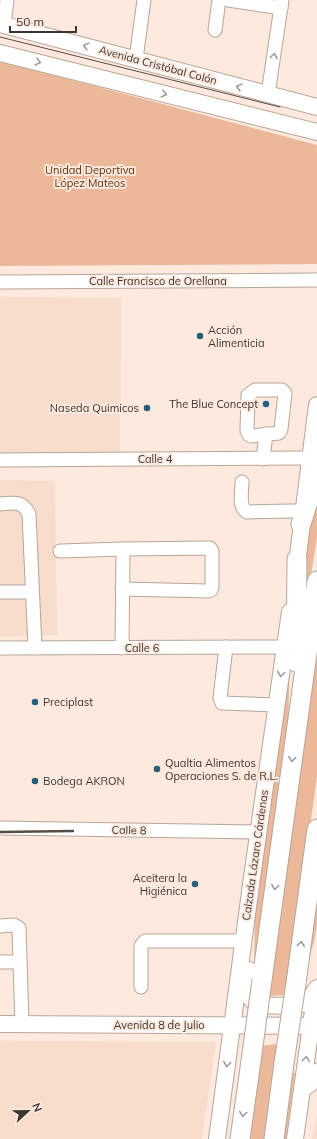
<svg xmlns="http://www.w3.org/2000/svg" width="317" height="1139" viewBox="0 0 317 1139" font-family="Mulish,sans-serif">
  <rect width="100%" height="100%" fill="#fde9dd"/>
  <!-- built -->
  <g fill="#f8ddcc">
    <polygon points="0,297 121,298 120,453 0,453"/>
    <polygon points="0,480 55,481 57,635 0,637"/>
    <polygon points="0,1041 216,1042 202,1139 0,1139"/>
    <polygon points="317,1112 317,1139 312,1139"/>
  </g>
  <!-- green -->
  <g fill="#ebb999">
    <polygon points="0,61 317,145 317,264 0,266"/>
    <polygon points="317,489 317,537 298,659 301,557"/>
    <polygon points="317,626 317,776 287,995 266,996"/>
    <polygon points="290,647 288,733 254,983 255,889"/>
    <polygon points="317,854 317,925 314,942 299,989"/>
    <polygon points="278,1044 264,1139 246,1139 259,1046"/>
    <polygon points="287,1072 295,1073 286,1139 278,1139"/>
  </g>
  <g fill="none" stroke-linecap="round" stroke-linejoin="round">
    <!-- minor casing -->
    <g stroke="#b7a599" stroke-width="15">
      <g id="minor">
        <polyline points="228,0 281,8"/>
        <polyline points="4,24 7,0"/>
        <polyline points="215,30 219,0"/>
        <polyline points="136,59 144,0"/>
        <polyline points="268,94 282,0"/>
        <polyline points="0,282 317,280"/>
        <polygon points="255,390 282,390 285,393 281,429 279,433 252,436 249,435 247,431 248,395"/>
        <polyline points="263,459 266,434"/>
        <polyline points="0,460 309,458"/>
        <path d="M242,482C242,492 238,507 247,512L290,511H303"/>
        <path d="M0,504C14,503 22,500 29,514L35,648"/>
        <polyline points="60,551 123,549 122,648"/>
        <polyline points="122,589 208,591 211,590 212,587 212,551 210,548 123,549"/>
        <polyline points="0,592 32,592"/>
        <polyline points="226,647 220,698 222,703 277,705"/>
        <polyline points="0,648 285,647"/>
        <polyline points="0,828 259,832"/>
        <polyline points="0,926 14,925 19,928 22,1024"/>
        <polyline points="0,962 20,962"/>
        <polyline points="141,987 141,946 145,941 244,941"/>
        <polyline points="302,1091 311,1085 317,1070"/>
      </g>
    </g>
    <!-- major casing -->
    <g stroke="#b7a599" stroke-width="18">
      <g id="major">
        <polyline points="0,24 317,107"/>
        <polyline points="0,53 317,132"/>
        <polyline points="296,571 317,405"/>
        <path d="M249,970C249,978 246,988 249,996C251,999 254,1003 258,1004C267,1006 297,1007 305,1003C310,1000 313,993 317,988"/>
        <polyline points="0,1024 317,1026"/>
        <polyline points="217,1139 252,877 290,612"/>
        <polyline points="295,1139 316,990"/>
      </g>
    </g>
    <!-- highway casing -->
    <g stroke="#b7a599" stroke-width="21">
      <g id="highway">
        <polyline points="301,524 317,473"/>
        <polyline points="296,662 297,559"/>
        <polyline points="262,980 317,581"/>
        <polyline points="296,983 317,829"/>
        <polyline points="240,1139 251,1061"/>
        <polyline points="274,1139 284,1063"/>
      </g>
    </g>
    <!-- minor -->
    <use href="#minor" stroke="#fff" stroke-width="13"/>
    <!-- major -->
    <use href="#major" stroke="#fff" stroke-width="16"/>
    <!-- highway -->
    <use href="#highway" stroke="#fff" stroke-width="19"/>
    <!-- tram -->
    <polyline stroke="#564d47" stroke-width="1" points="0,37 280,107"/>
    <!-- rail -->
    <polyline stroke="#564d47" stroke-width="2.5" points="0,832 73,831"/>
    <!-- highway-bridge casing -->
    <g stroke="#b7a599" stroke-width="21" stroke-linecap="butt">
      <g id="highway-bridge">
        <polyline points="251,1061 262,980"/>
        <polyline points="284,1063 296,983"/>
      </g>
    </g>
    <!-- highway-bridge -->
    <use href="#highway-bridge" stroke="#fff" stroke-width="19"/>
  </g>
  <!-- one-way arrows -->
  <defs><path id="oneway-chevron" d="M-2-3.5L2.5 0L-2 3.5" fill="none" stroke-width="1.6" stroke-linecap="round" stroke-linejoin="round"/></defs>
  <g stroke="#9e9a98">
    <use href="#oneway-chevron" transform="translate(86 46) rotate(-165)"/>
    <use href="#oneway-chevron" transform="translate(274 56) rotate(-81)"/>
    <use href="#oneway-chevron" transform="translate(38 62) rotate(14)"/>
    <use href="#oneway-chevron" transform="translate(239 87) rotate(-165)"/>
    <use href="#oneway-chevron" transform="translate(164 94) rotate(14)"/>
    <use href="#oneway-chevron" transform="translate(281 674) rotate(98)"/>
    <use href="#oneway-chevron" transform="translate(292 759) rotate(98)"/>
    <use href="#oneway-chevron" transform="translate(275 887) rotate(98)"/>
    <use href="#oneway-chevron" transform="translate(301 944) rotate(-82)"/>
    <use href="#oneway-chevron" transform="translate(306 1059) rotate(-82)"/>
    <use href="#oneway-chevron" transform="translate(227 1064) rotate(98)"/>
    <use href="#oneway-chevron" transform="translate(243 1114) rotate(98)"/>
  </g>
  <!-- markers -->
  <g fill="#295e7a" stroke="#fde9dd" stroke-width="1.5">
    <circle cx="200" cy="336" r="4"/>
    <circle cx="266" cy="404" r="4"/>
    <circle cx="147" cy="408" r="4"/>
    <circle cx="35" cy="702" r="4"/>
    <circle cx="157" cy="769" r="4"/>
    <circle cx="35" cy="781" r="4"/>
    <circle cx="195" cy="884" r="4"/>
  </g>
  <g text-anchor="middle" stroke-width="4" stroke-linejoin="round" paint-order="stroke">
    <!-- street labels -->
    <g font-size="11" fill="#3c3530" stroke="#fde9dd">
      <text transform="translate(158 65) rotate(15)" y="4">Avenida Cristóbal Colón</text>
      <text x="158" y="285">Calle Francisco de Orellana</text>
      <text x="155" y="463">Calle 4</text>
      <text x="142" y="652">Calle 6</text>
      <text transform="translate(129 830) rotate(1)" y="4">Calle 8</text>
      <text transform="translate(255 855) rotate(-82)" y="4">Calzada Lázaro Cárdenas</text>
      <text x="159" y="1029">Avenida 8 de Julio</text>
    </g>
    <!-- park labels -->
    <g font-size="11" fill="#5c3212" stroke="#fde9dd">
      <text x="90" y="174">Unidad Deportiva<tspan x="90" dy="13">López Mateos</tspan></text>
    </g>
    <!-- poi labels -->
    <g font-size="11" fill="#3c3530" stroke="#fde9dd" text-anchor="start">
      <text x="208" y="334">Acción<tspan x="208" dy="13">Alimenticia</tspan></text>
      <text x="258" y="408" text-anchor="end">The Blue Concept</text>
      <text x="139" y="412" text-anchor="end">Naseda Quimicos</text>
      <text x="43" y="706">Preciplast</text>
      <text x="165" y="767">Qualtia Alimentos<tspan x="165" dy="13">Operaciones S. de R.L.</tspan></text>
      <text x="43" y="785">Bodega AKRON</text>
      <text x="187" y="882" text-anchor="end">Aceitera la<tspan x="187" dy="13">Higiénica</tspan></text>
    </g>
  </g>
  <!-- north arrow -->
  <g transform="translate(28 1111) rotate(68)" stroke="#fde9dd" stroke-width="3" paint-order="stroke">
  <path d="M0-3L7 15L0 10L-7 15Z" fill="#3c3530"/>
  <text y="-6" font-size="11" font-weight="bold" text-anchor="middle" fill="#3c3530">N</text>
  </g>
  <!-- scale -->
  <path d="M10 26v6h66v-6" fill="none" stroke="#3c3530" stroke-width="2"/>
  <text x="16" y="26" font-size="12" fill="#3c3530" stroke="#fde9dd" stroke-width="3" paint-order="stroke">50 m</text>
</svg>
